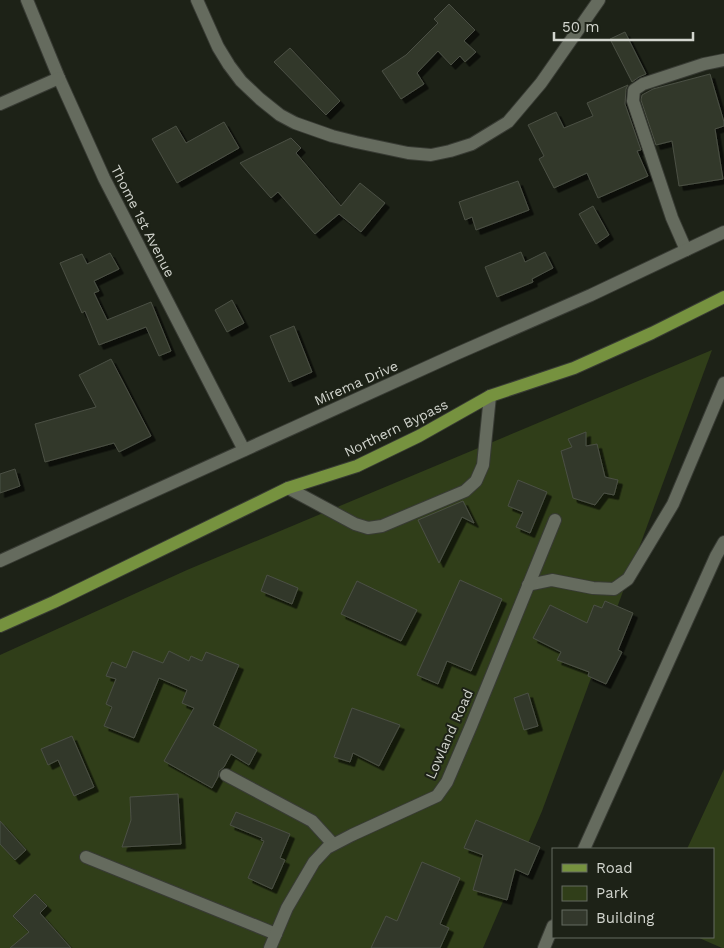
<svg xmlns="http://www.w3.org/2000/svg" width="724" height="948" viewBox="0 0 724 948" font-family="'Work Sans',sans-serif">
  <defs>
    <filter id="shadow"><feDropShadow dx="4.5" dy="4.5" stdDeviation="0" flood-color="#0009"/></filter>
  </defs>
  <rect width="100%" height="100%" fill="#1d2217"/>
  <!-- green -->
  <g fill="#303e19">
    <polygon points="712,350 542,811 483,948 0,948 0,655 187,570"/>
    <polygon points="724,769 724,948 722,948 697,937 713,937 713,849 687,849"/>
  </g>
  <!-- building -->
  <g fill="#33382c" stroke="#4b5044" filter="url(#shadow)">
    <polygon points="449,4 475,30 464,41 476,52 465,62 460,56 451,65 438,51 417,73 424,84 401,99 382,71 406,55 438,23 434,19"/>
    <polygon points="625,32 646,74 639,77 632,82 610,39"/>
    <polygon points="290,48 340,101 326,115 274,62"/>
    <polygon points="710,74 724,122 724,126 715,129 723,179 679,186 672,141 656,145 641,100 642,95 653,89"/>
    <polygon points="628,85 626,89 625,104 641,150 637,151 648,176 598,198 587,173 554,188 539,159 544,156 528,125 556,112 564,128 593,116 587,103"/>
    <polygon points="224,122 239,148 177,183 152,139 176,126 186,143"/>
    <polygon points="291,138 301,148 296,153 341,206 360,183 385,203 361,232 339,214 315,234 278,192 271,198 240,163"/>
    <polygon points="518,181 529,210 476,230 472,217 465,220 459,202"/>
    <polygon points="593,206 609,235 596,244 579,214"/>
    <polygon points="521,252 525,262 545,252 553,268 532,279 533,282 497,297 485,267"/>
    <polygon points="110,253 119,269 94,281 99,291 94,293 107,320 151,302 171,351 159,356 146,327 99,345 85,311 82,313 60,263 82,254 87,264"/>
    <polygon points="232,300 244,323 227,332 215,310"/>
    <polygon points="294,326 312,372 289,382 270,336"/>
    <polygon points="111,359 151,436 119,452 114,443 45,462 35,424 96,407 79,375"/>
    <polygon points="586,432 586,446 597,444 605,477 618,480 614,495 604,493 595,505 573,498 561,451 572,447 568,439"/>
    <polygon points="15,469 20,486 0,493 0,474"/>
    <polygon points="518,480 547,492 530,533 516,527 523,512 508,506"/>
    <polygon points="463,501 474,523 462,517 439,563 418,520"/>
    <polygon points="267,575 298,588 292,604 261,591"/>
    <polygon points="460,580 502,599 471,671 447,661 438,684 417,675"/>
    <polygon points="357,581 417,610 401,641 341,614"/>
    <polygon points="605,601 633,613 618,650 622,652 606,684 588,676 589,672 557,660 561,652 533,638 550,605 587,623 594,605 602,608"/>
    <polygon points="133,651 163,663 169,651 189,661 191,656 202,661 206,652 239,665 213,725 257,750 249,765 231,754 224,767 219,771 218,777 212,788 164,761 194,708 182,703 187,690 159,678 134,738 104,726 112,707 106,704 116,679 106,676 112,662 126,668"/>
    <polygon points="528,693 538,726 524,730 514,698"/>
    <polygon points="352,708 400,725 379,766 353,753 350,762 334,757"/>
    <polygon points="72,736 94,787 74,796 58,760 48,765 41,749"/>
    <polygon points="178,794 181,844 122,847 131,820 130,797"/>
    <polygon points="236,812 290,834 280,858 285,860 272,889 248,878 264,841 261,840 262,838 230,825"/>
    <polygon points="476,820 540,847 528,875 515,869 507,900 473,890 483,855 464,848"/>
    <polygon points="0,821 26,850 15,860 0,844"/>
    <polygon points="422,862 460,878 440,924 449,928 440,948 371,948 386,916 397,921"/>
    <polygon points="35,894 47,906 40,913 71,948 10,948 29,932 13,916"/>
  </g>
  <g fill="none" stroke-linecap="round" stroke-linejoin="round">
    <!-- minor casing -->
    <g stroke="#383b34" stroke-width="14">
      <g id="minor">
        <polyline points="27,0 59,78 104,178 244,450"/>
        <polyline points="197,0 218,47 229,65 241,81 260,99 280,115 295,123 332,136 356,142 408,153 431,155 450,151 472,144 508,122 541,83 599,0"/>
        <polyline points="0,104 59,78"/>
        <polyline points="686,250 672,218 633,101 634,90 643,84 704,64 724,60"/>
        <polyline points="288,488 355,524 368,528 382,526 465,491 476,481 483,465 490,396"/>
        <polyline points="0,561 456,354 591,295 724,232"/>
        <polyline points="528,585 552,580 593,588 614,589 628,579 673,504 724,383"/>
        <polyline points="226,775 312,821 333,844"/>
        <polyline points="584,849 716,556 724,542"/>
        <polyline points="86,857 276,934"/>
        <polyline points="270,948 287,908 314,862 327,848 352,835 437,796 447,782 471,726 555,520"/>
        <polyline points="544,948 553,926"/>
      </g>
    </g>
    <!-- major casing -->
    <g stroke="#383b34" stroke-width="14">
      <polyline id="major" points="0,626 54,602 288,488 357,466 419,436 490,396 574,368 652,333 724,297"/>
    </g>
    <!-- minor -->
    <use href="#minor" stroke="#656b5e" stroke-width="12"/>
    <!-- major -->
    <use href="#major" stroke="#76923f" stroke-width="12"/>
  </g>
  <g text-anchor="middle" stroke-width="4" stroke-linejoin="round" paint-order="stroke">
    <!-- street labels -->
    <g font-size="14" fill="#d2d5ce" stroke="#1d2217">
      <text transform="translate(143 221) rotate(63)" y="5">Thome 1st Avenue</text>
      <text transform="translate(356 383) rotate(-24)" y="5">Mirema Drive</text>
      <text transform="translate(396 428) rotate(-26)" y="5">Northern Bypass</text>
      <text transform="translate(449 734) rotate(-66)" y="5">Lowland Road</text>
    </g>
  </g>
  <!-- legend -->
  <rect x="552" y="848" width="162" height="90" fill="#1d2217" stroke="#656a60"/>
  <rect x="562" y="864" width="25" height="8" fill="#76923f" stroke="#656a60"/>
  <text x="596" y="873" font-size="15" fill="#d2d5ce">Road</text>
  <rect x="562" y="886" width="25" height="15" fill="#303e19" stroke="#656a60"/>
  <text x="596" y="898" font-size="15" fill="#d2d5ce">Park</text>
  <rect x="562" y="910" width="25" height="15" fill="#33382c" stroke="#656a60"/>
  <text x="596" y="923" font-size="15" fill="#d2d5ce">Building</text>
  <!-- scale -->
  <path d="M554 32v8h139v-8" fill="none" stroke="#d2d5ce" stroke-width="2.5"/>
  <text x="562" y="32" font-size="15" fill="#d2d5ce" stroke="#1d2217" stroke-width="4" paint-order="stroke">50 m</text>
</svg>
